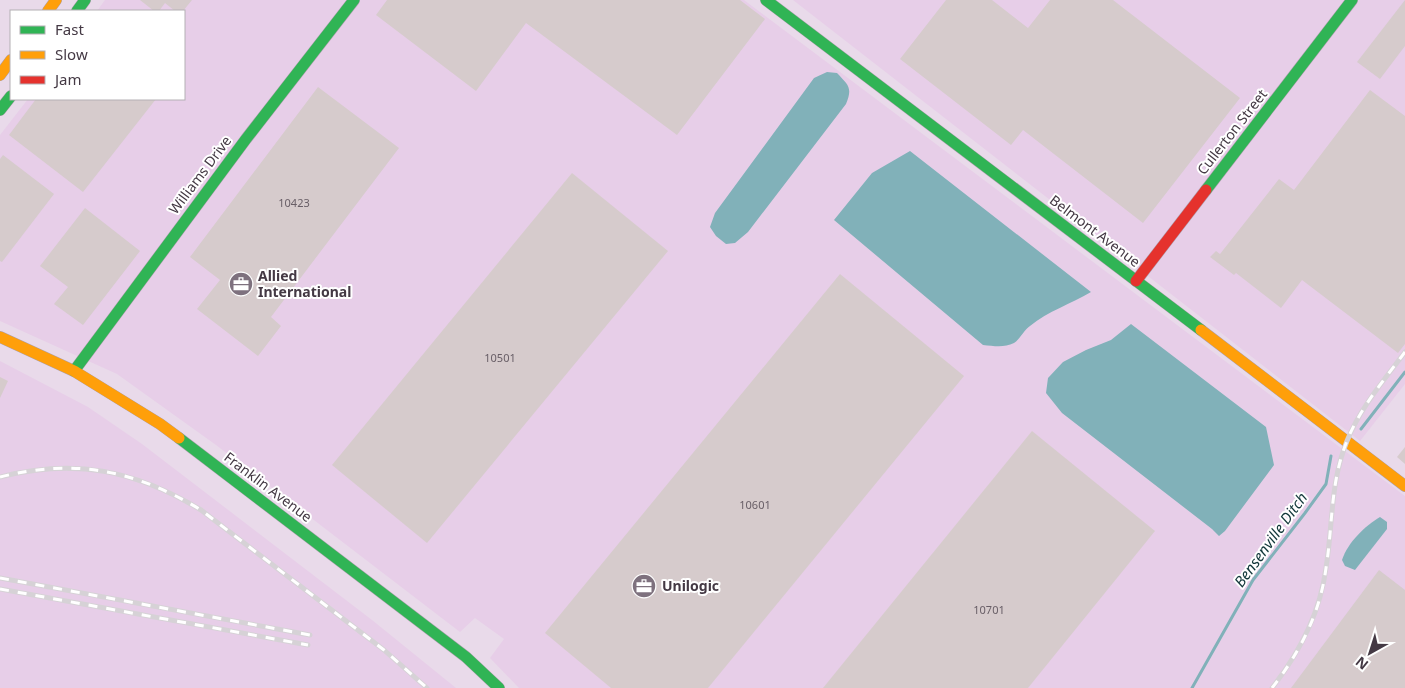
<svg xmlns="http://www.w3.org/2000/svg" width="1405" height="688" viewBox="0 0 1405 688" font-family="'Noto Sans',sans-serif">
  <rect width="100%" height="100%" fill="#e9daea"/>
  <!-- built -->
  <g fill="#e7cee8">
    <polygon points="105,0 744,0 1405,496 1405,688 519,688 490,658 504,639 475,618 460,632 216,445 117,374 0,321 0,135 28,99 184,99 184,11 97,11"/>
    <polygon points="793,0 1405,0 1405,384 1360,441"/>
    <polygon points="0,361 88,407 142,444 372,620 456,688 0,688"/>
  </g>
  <!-- water -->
  <g fill="#81b1b9">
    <path d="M827,72L837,73C848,85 853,87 846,104L748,232L735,243L726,244L716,236L710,227L715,213L814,78Z"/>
    <path d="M910,151L1091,292C1071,304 1048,311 1030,326C1024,330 1020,339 1014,343C1004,348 994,346 983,345L834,220L872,173Z"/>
    <polygon points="1131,324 1266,427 1274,465 1225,531 1219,536 1212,529 1062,413 1046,393 1048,378 1063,362 1086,350 1111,340"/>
    <path d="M1380,517L1387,522V529L1355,570L1345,566L1342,560C1348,542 1365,526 1380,517Z"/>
  </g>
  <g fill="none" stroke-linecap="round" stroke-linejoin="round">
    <!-- stream -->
    <g stroke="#81b1b9" stroke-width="3">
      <polyline points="1361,429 1405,372"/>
      <polyline points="1192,688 1253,580 1305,513 1326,484 1331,456"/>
    </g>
  </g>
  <!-- building -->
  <g fill="#d6cbcc">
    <polygon points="140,0 192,0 183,11 175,11 165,3 159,11 154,11"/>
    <polygon points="387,0 740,0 765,19 677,135 526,23 476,91 376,15"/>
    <polygon points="946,0 992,0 1028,28 1050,0 1113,0 1240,98 1143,223 1023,130 1011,145 900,59"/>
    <polygon points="1405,0 1405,46 1380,79 1357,62"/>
    <polygon points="318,87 399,148 271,317 281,326 258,356 197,309 220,280 190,257"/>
    <polygon points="1370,90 1405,116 1405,344 1398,353 1302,280 1281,308 1236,273 1234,275 1210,257 1216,251 1220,254 1279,179 1294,190"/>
    <polygon points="36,99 156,99 83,192 9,135"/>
    <polygon points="3,155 54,194 2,262 0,261 0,159"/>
    <polygon points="572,173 668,251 427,543 332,465"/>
    <polygon points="85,208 140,251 83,325 54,304 68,287 40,266"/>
    <polygon points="840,274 964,376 708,688 611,688 545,633"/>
    <polygon points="0,377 8,381 0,398"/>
    <polygon points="1032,431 1155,531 1028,688 823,688"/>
    <polygon points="1405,447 1405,464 1397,457"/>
    <polygon points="1379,570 1405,590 1405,688 1291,688"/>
  </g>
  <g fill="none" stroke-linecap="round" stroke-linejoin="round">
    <!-- fast casing -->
    <g stroke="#aca0ac" stroke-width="12">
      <g id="fast">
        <polyline points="766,0 1201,330"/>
        <polyline points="77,11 85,0"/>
        <polyline points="0,110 11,96"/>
        <polyline points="1206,190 1352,0"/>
        <polyline points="74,371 246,139 354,0"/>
        <polyline points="179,438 466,657 499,688"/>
      </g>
    </g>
    <!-- slow casing -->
    <g stroke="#aca0ac" stroke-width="12">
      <g id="slow">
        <polyline points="48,11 56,0"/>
        <polyline points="0,75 11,60"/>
        <polyline points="1201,330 1405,486"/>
        <polyline points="0,337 74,371 160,424 179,438"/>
      </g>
    </g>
    <!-- jam casing -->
    <g stroke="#aca0ac" stroke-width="12">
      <polyline id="jam" points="1136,281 1206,190"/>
    </g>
    <!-- fast -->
    <use href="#fast" stroke="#30b455" stroke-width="11"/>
    <!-- slow -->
    <use href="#slow" stroke="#ff9f0a" stroke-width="11"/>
    <!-- jam -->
    <use href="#jam" stroke="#e5322d" stroke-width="11"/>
    <!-- rail casing -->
    <g stroke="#d6d2d6" stroke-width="5">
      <g id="rail">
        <path d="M0,477C75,458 135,470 201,510L384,650L427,688"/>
        <polyline points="0,578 310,635"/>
        <polyline points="0,589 308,645"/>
        <path d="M1272,688C1300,652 1320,614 1326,568C1333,525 1330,482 1347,441C1360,408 1384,380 1405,352"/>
      </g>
    </g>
    <!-- rail -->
    <use href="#rail" stroke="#fff" stroke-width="3" stroke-dasharray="9" stroke-linecap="butt"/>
  </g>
  <!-- icons -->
  <defs>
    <g id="office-disc" transform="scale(1.25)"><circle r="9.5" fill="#7e717e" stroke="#fff"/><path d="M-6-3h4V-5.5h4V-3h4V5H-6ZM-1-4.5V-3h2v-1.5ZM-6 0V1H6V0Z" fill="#fff"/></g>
  </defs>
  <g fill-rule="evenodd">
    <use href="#office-disc" x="241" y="284"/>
    <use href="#office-disc" x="644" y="586"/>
  </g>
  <g text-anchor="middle" stroke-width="4" stroke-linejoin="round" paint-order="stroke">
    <!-- number labels -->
    <g font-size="11" fill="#685e66">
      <text x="294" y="207">10423</text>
      <text x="500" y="362">10501</text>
      <text x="755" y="509">10601</text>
      <text x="989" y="614">10701</text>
    </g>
    <!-- street labels -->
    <g font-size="14" fill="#443944" stroke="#fff">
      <text transform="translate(1232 132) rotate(-52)" y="5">Cullerton Street</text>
      <text transform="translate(200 175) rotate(-53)" y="5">Williams Drive</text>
      <text transform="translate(1095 231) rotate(37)" y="5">Belmont Avenue</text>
      <text transform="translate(268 487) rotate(37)" y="5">Franklin Avenue</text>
    </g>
    <!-- poi labels -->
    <g font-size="14" font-weight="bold" fill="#443944" stroke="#fff" text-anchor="start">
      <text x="258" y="281">Allied<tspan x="258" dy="16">International</tspan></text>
      <text x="662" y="591">Unilogic</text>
    </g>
    <!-- water labels -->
    <g font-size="15" font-style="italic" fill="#12373a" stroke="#fff">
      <text transform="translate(1271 540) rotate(-54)" y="5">Bensenville Ditch</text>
    </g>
  </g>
  <!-- legend -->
  <rect x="10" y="10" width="175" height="90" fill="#ffffff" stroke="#b4b0b4"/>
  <rect x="20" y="26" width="25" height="8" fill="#30b455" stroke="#b4b0b4"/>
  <text x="55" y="35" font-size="15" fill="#443944">Fast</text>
  <rect x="20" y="51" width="25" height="8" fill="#ff9f0a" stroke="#b4b0b4"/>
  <text x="55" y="60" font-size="15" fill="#443944">Slow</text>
  <rect x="20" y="76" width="25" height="8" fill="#e5322d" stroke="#b4b0b4"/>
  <text x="55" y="85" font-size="15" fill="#443944">Jam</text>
  <!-- north arrow -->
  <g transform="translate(1370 653) rotate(219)" stroke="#ffffff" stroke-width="4" paint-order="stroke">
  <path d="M0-4L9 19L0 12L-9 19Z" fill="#443944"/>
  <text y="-8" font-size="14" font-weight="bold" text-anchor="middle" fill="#443944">N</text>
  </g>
</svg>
